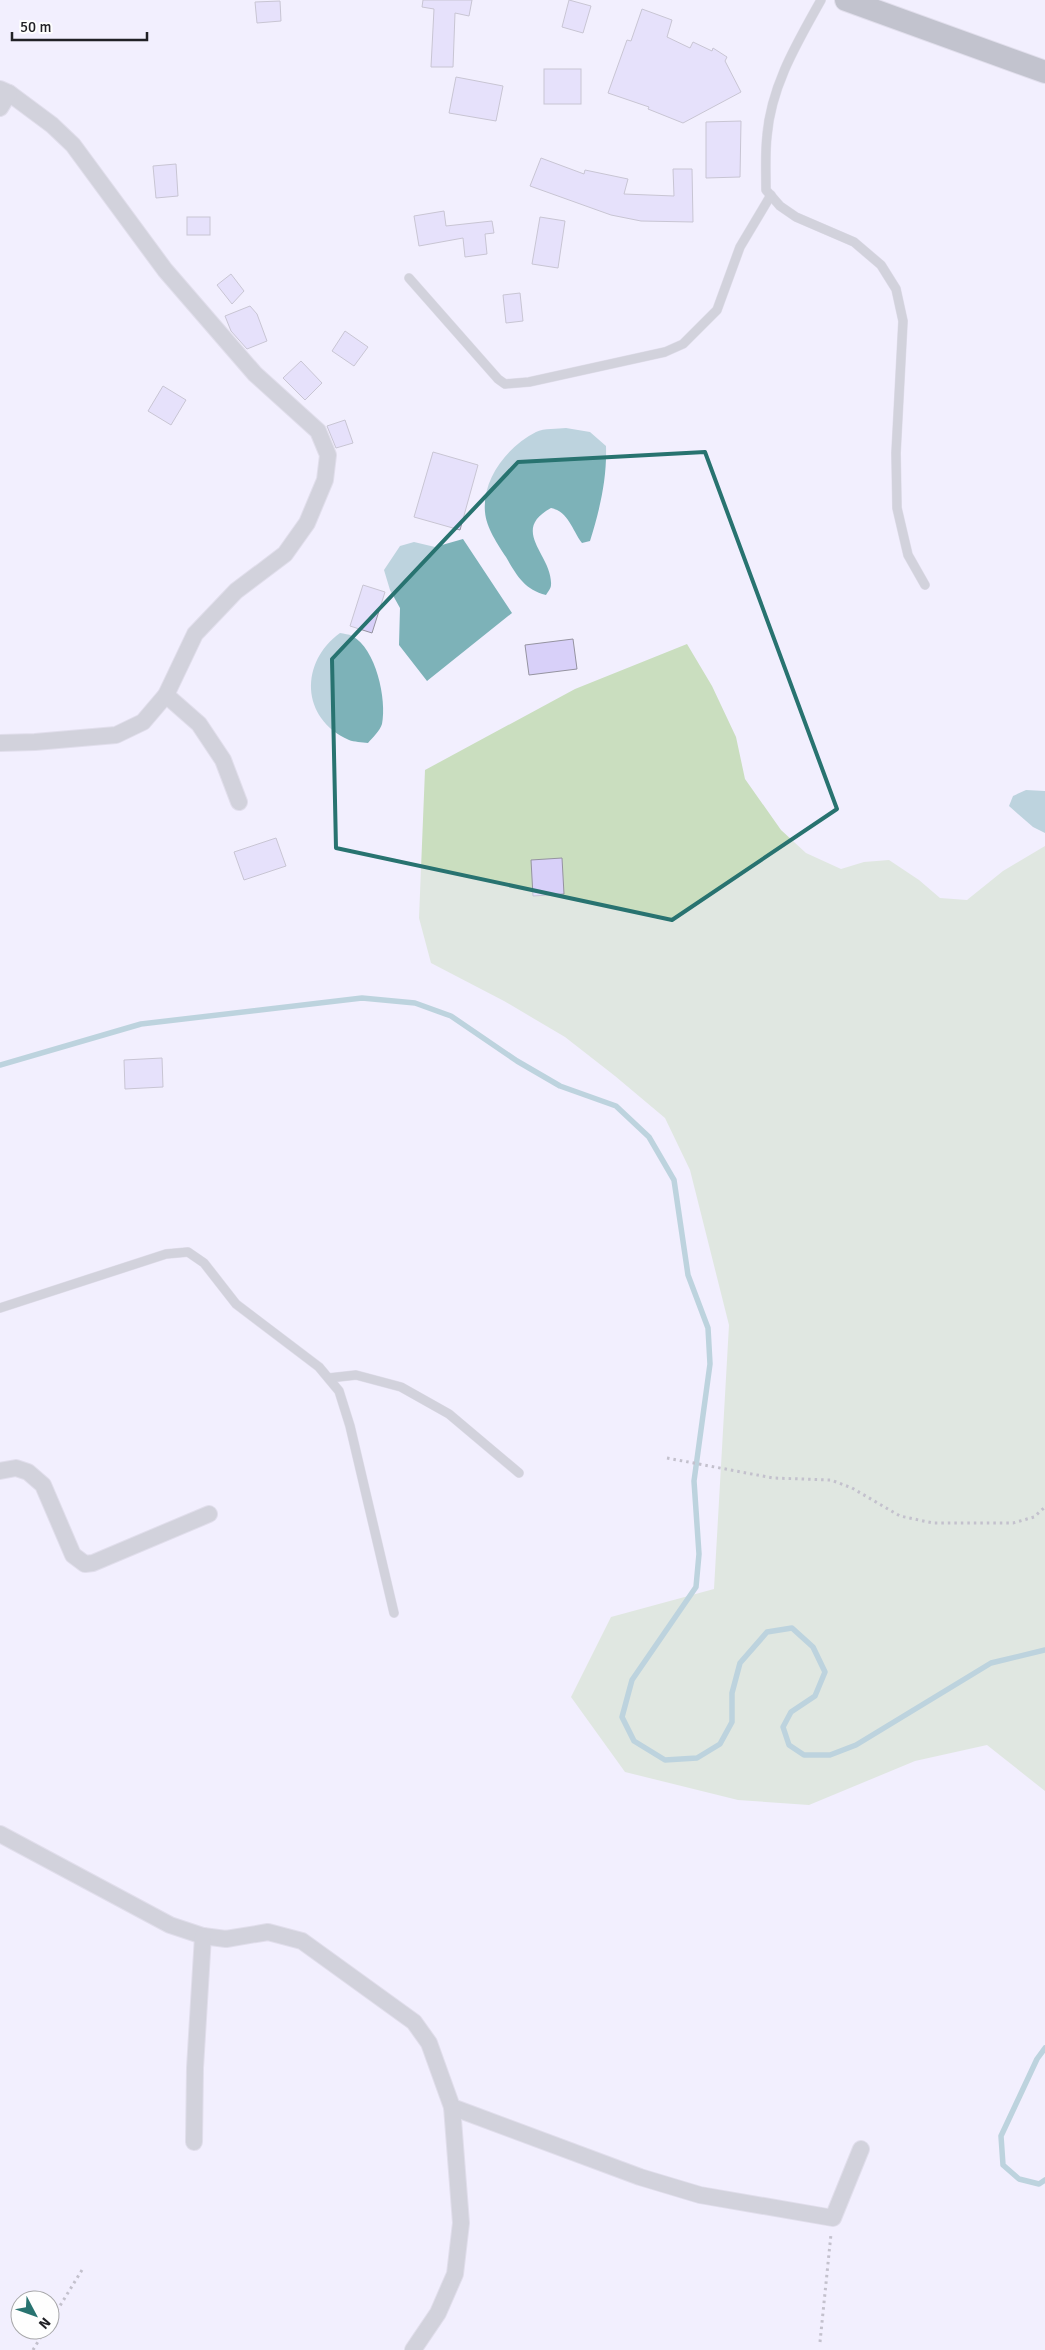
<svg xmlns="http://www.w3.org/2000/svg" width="1045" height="2350" viewBox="0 0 1045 2350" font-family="Signika,sans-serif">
  <rect width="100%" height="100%" fill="#f2effe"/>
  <!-- green -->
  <polygon fill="#cadebf" points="687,644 712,686 736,737 745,779 781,830 806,853 841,869 864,862 889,860 919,880 940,898 967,900 1003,871 1045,846 1045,1791 987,1745 915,1761 809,1805 738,1800 625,1772 571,1697 611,1617 714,1589 729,1325 690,1170 665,1118 615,1076 565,1037 504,1001 431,963 419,918 425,770 575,689"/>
  <!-- water -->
  <g fill="#7db2b8">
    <path d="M566,428L590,432L606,446C607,479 600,509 590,541L582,543C572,530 569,512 551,508C509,531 553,555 551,585C551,588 548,592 546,595C524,589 517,576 506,557C498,545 486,527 485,512C482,479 507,447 536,432C544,428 558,429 566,428Z"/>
    <polygon points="463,539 512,613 427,681 399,645 400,608 390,590 384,570 400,546 414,542 435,547"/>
    <path d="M340,633C344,634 349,634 352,636C376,648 387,700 382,724C380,731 372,738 368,743C362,742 354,742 349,740C300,718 300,662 340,633Z"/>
    <polygon points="1026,790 1045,791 1045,833 1033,827 1009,806 1013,796"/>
  </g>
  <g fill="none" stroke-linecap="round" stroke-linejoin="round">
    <!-- stream -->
    <g stroke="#7db2b8" stroke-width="5.5">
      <polyline points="0,1065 141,1024 362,998 415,1003 451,1016 517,1061 560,1086 616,1106 649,1137 674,1180 688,1275 708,1328 710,1364 694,1481 699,1554 696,1587 632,1680 622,1717 634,1741 665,1760 697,1758 720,1744 732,1722 732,1693 740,1663 767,1632 792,1628 813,1647 825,1672 815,1696 791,1712 783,1727 789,1745 804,1755 830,1755 856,1745 991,1663 1045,1650"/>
      <polyline points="1045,2048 1037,2059 1001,2136 1003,2165 1019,2179 1039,2184 1045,2180"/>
    </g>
  </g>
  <!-- building -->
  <g fill="#d8d0f9" stroke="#9593a0">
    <polygon points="423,0 472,0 469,16 455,13 453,67 431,67 434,9 422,7"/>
    <polygon points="569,0 591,6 583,33 562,27"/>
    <polygon points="280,1 281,21 257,23 255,2"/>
    <polygon points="642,9 672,20 667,37 690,48 693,42 712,51 713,48 727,57 725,61 741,92 683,123 648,109 649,107 608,93 627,40 631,41"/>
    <rect x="544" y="69" width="37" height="35"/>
    <polygon points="456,77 503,86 496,121 449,113"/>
    <polygon points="741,121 740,177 706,178 706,122"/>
    <polygon points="541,158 584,174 585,170 628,179 624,194 674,196 673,169 692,169 693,222 641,221 611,215 530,186"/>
    <polygon points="176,164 178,196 156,198 153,166"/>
    <polygon points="444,211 446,226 492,221 494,233 485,234 487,254 465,257 463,238 419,246 414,216"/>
    <rect x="187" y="217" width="23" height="18"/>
    <polygon points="540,217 565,221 558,268 532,264"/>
    <polygon points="231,274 244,291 232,304 217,285"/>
    <polygon points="520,293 523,321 506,323 503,295"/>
    <polygon points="250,306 257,314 267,341 247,349 231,331 225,316"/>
    <polygon points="345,331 368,347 354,366 332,351"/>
    <polygon points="301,361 322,383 305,400 283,378"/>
    <polygon points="163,386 186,400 171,425 148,411"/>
    <polygon points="345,420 353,443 336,448 327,426"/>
    <polygon points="433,452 478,465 460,530 414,517"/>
    <polygon points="363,585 385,592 372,633 350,626"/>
    <polygon points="573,639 577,669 529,675 525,645"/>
    <polygon points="276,838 286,866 244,880 234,852"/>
    <polygon points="562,858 564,894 533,896 531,860"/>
    <polygon points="162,1058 163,1087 125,1089 124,1060"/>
  </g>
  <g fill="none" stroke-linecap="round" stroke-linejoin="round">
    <!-- service casing -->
    <g stroke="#cccad7" stroke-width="10">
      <g id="service">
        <path d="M821,0C797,43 771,86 767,136C765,153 766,172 766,190L780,206L796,217L854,242L881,265L896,289L903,321L896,453L897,508L908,555L925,585"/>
        <polyline points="409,278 498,379 505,384 529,382 665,352 683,344 717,310 740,247 771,195"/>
        <polyline points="0,1308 166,1254 188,1252 204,1263 236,1304 319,1367 339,1391 350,1426 394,1613"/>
        <polyline points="329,1378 356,1375 401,1387 449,1414 519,1473"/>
      </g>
    </g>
    <!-- minor casing -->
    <g stroke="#cccad7" stroke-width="18">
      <g id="minor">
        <polyline points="0,89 9,93 52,125 73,145 165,270 255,374 318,431 328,455 325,480 307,523 285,554 236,591 195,634 166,695 143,722 116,735 35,742 0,743"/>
        <polyline points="0,108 9,93"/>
        <polyline points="166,695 199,724 223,760 239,802"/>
        <polyline points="0,1471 16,1468 28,1472 43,1485 73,1555 85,1564 93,1563 209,1514"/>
        <polyline points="0,1834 170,1925 203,1936 226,1939 268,1932 302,1941 414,2022 429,2043 452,2107 640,2177 700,2195 833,2218 861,2149"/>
        <polyline points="194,2142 195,2068 203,1936"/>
        <polyline points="413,2350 438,2313 455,2274 461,2223 452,2107"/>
      </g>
    </g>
    <!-- secondary casing -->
    <g stroke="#cccad7" stroke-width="24">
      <polyline id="secondary" points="846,0 1045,72"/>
    </g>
    <!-- path -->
    <g stroke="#8b8993" stroke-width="3" stroke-dasharray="2.5 4" stroke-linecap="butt">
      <polyline points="667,1458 773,1478 831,1480 852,1488 900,1516 933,1523 1013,1523 1034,1517 1045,1507"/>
      <polyline points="50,2322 82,2270"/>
      <polyline points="820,2342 831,2234"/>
      <polyline points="33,2350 45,2330"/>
    </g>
    <!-- service -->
    <use href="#service" stroke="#aaafb4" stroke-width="9"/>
    <!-- minor -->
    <use href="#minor" stroke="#aaafb4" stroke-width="16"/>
    <!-- secondary -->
    <use href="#secondary" stroke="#878f96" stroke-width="22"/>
  </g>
  <!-- marked area -->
  <path d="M0 0H1045V2350H0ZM705,452L837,809L672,920L336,848L332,659L518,462Z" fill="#f2effe" fill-opacity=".55" fill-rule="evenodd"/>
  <path fill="none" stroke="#287370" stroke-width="4" stroke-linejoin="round" d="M705,452L837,809L672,920L336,848L332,659L518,462Z"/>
  <!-- north arrow -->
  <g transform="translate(35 2315) rotate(131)"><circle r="24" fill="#fefefe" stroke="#a6a6a8"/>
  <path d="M0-4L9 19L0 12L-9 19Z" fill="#287370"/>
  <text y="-8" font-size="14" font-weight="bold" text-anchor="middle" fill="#212126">N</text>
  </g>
  <!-- scale -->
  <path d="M12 32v8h135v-8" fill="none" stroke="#212126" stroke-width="2.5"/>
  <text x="20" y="32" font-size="15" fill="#212126" stroke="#fefefe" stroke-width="4" paint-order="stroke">50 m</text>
</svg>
